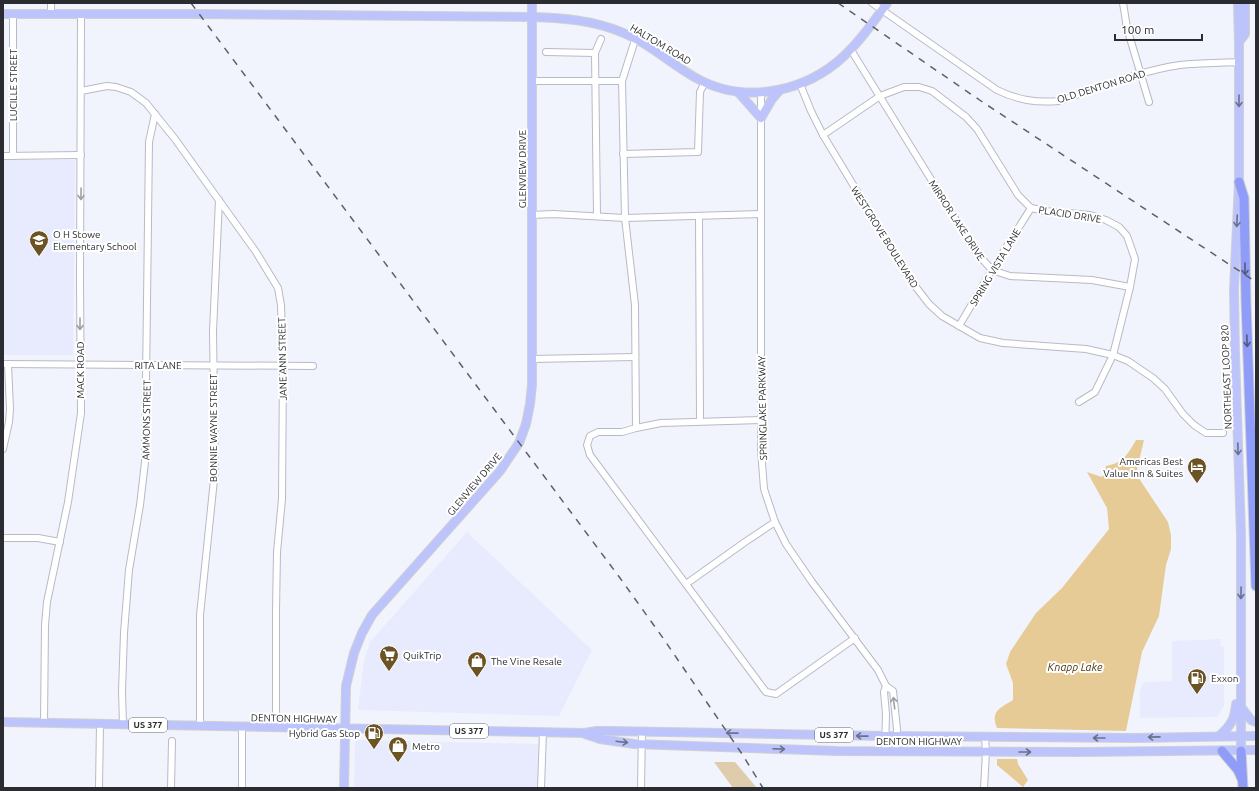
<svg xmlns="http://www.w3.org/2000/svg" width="1259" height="791" viewBox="0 0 1259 791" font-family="Ubuntu,sans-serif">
  <rect width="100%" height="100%" fill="#f2f4fd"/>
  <!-- built -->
  <g fill="#e8ebfd">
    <polygon points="3,160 75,160 73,355 3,355"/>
    <polygon points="467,532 592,650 559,716 358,710 364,661 370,642"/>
    <polygon points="1221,639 1220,646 1224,646 1224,706 1217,717 1140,718 1140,691 1144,682 1172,681 1172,641"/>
    <polygon points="355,740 538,744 537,788 354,788"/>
  </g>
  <!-- green -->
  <polygon fill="#deccac" points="714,762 735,762 757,788 733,788"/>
  <!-- water -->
  <g fill="#e7cb97">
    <path d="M1136,440H1144L1136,474L1168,522L1171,535V549L1166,565L1159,616L1142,652L1126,731L997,728C990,711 1000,708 1013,700V683L1006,664L1010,652L1036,613L1062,588L1109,529L1107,508L1087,472L1102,477L1106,466C1123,463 1128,454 1136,440Z"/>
    <polygon points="997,759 1017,759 1018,764 1028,780 1023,787 997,765"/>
  </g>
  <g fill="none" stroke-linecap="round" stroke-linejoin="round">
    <!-- minor casing -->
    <g stroke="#b7bac7" stroke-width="8">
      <g id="minor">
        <polyline points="51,3 51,14"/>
        <path d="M872,3L997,90C1018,100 1035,103 1059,101C1098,88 1139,71 1180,65C1200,63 1220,63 1239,62"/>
        <polyline points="1123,3 1127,28 1149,102"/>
        <polyline points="635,40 622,81 625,218 635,305 636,428 622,432 598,432 590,436 587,445 590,455 766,692 776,694 855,638"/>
        <polyline points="851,50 976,252 992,270 1010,276 1092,280 1130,287"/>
        <polyline points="546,52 595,53"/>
        <polyline points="532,81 622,81"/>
        <polyline points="800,84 811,111 823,135 912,282 929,304 942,316 980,338 1003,343 1086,349 1113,355 1128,361 1153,378 1165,389 1183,414 1194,425 1206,433 1223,433"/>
        <polyline points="81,91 107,86 116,87 131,92 146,103 175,139 256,252 278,288 281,305 283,367 282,499 277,552 276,611 276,728"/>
        <polyline points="761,93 761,450 764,489 775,522 786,544 812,582 878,670 886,686 893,691 897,729 896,751"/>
        <polyline points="823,135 880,96 904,87 919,87 932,91 966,117 977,129 1018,195 1031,208 1045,211 1090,215 1106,220 1119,227 1127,236 1135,259 1130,287 1113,355 1095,392 1079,402"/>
        <polyline points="623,154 698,152 700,92 705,82"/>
        <polyline points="3,156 81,155"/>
        <polyline points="13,156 13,14"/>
        <polyline points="532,215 553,214 625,218 761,214"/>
        <polyline points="597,216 595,53 601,39"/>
        <polyline points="699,216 700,421"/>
        <polyline points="959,326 992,270 1031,208"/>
        <polyline points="532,359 635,357"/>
        <polyline points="3,364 313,366"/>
        <polyline points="636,428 661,423 761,420"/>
        <polyline points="3,449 9,422 10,409 8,364"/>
        <polyline points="3,538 38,538 60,542"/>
        <polyline points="686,584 745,542 775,522"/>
        <polyline points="44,723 45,625 47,602 68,502 81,413 80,283 81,14"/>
        <polyline points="123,725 122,691 124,633 129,570 140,505 145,462 149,142 155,114"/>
        <polyline points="200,726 200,615 215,470 213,331 219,200"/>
        <polyline points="242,727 242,788"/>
        <polyline points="885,751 886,714 884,692 886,686"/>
        <polyline points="99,788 100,724"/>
        <polyline points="171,788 172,741"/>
        <polyline points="541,788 543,732"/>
        <polyline points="641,788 642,732"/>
        <polyline points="984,788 986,752 985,737"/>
      </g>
    </g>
    <!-- major casing -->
    <g stroke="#d0d1d2" stroke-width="10">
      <g id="major">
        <polyline points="1238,3 1239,42 1239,182 1234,290 1235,354 1241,534 1241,751"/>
        <path d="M3,14H193L532,17C563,18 592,20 621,32C649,43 671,64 696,78C741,103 797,94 836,63C856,47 872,24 887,3"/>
        <polyline points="1239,42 1245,34 1245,3"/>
        <polyline points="738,92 761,118 772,99 780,90"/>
        <polyline points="1241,707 1251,720 1256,722"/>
        <polyline points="3,722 584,733 597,731 609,731 886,736 1134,738 1256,736"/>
        <polyline points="585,734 600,739 634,744 837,751 1082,752 1256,750"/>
        <path d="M1219,736C1230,727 1235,719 1236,704"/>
        <polyline points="344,788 346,686 354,653 362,633 372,615 500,471 519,443 526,424 530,404 532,385 532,3"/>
      </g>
    </g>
    <!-- highway casing -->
    <g stroke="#d0d1d2" stroke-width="11">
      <g id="highway">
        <polyline points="1239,182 1244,198 1246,302 1256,586"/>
        <polyline points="1222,751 1238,770 1242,779"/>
        <polyline points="1241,751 1243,788"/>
      </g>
    </g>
    <!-- minor -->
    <use href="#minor" stroke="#fff" stroke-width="6"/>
    <!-- major -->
    <use href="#major" stroke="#bcc4fb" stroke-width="8"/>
    <!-- highway -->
    <use href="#highway" stroke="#8f9cf8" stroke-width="9"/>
    <!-- rail -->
    <g stroke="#5e6066" stroke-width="1.5" stroke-dasharray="7 7" stroke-linecap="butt">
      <polyline points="191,3 620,578 663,638 742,754 763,788"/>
      <polyline points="838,3 981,101 1256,282"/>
    </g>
  </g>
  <!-- one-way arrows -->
  <defs><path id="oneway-shaft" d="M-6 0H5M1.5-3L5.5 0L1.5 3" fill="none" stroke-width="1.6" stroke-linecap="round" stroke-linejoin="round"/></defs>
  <g stroke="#6c708c">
    <use href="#oneway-shaft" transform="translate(1239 101) rotate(90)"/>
    <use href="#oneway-shaft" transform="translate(1237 221) rotate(93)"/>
    <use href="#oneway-shaft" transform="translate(1238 449) rotate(88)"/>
    <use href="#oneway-shaft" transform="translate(1241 593) rotate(91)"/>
    <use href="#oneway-shaft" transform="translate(732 733) rotate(-179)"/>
    <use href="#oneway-shaft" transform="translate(862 736) rotate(-179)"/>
    <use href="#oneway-shaft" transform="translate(1154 737) rotate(179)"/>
    <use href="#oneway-shaft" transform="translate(1099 738) rotate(180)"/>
    <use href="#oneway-shaft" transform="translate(622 742) rotate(7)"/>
    <use href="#oneway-shaft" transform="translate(779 749) rotate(2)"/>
    <use href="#oneway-shaft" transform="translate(1025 752)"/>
  </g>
  <g stroke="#a0a0a2">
    <use href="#oneway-shaft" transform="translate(81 194) rotate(91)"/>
    <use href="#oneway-shaft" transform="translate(80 324) rotate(90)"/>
    <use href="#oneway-shaft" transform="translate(894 703) rotate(-97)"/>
  </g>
  <g stroke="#535981">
    <use href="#oneway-shaft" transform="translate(1245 269) rotate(89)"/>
    <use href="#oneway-shaft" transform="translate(1247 341) rotate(88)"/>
  </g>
  <!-- icons -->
  <defs>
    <g id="school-pin" transform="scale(1)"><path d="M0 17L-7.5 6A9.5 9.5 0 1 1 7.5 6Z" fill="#6b5323" stroke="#fff"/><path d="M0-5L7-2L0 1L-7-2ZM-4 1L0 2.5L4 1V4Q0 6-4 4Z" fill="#fff"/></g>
    <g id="hotel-pin" transform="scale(1)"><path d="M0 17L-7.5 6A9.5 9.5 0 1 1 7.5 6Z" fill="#6b5323" stroke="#fff"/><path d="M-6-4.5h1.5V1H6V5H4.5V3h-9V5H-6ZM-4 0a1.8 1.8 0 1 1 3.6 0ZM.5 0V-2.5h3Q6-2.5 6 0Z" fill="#fff"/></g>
    <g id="supermarket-pin" transform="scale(1)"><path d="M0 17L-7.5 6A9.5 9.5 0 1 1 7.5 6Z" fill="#6b5323" stroke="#fff"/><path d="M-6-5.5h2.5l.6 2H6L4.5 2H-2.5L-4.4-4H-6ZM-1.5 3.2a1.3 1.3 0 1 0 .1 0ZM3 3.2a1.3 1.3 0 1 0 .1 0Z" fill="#fff"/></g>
    <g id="shop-pin" transform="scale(1)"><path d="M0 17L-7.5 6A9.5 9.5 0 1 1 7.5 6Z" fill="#6b5323" stroke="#fff"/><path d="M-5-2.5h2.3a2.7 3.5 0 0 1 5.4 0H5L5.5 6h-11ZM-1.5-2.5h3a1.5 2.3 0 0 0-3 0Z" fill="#fff"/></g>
    <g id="fuel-pin" transform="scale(1)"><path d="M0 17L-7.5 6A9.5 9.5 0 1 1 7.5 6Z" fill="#6b5323" stroke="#fff"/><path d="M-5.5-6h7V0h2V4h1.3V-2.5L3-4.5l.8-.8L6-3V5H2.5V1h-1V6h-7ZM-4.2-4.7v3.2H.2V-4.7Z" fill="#fff"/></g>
  </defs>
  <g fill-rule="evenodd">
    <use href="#school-pin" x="39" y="240"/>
    <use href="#hotel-pin" x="1197" y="467"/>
    <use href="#supermarket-pin" x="389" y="655"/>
    <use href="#shop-pin" x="477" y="661"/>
    <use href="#fuel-pin" x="1197" y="678"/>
    <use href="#fuel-pin" x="374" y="733"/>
    <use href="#shop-pin" x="398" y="746"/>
  </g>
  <g text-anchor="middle" stroke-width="4" stroke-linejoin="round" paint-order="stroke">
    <!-- shield labels -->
    <g fill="#fff" stroke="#6b6b6f" stroke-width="1">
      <rect x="129" y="718" width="38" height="14" rx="3"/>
      <rect x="450" y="724" width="38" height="14" rx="3"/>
      <rect x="815" y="728" width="38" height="14" rx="3"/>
    </g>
    <g font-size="9" font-weight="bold" fill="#2b2c31">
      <text x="148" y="728">US 377</text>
      <text x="469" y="734">US 377</text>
      <text x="834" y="738">US 377</text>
    </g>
    <!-- street labels -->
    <g font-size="10" fill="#2b2c31" stroke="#fff">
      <text transform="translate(661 44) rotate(31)" y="4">HALTOM ROAD</text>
      <text transform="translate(13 85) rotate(-90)" y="4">LUCILLE STREET</text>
      <text transform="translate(1101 86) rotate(-17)" y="4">OLD DENTON ROAD</text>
      <text transform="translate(522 169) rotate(-90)" y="4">GLENVIEW DRIVE</text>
      <text transform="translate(1070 214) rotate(9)" y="4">PLACID DRIVE</text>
      <text transform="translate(957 220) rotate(57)" y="4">MIRROR LAKE DRIVE</text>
      <text transform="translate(885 237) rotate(58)" y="4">WESTGROVE BOULEVARD</text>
      <text transform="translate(995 267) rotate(-59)" y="4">SPRING VISTA LANE</text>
      <text transform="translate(282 359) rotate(-91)" y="4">JANE ANN STREET</text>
      <text x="158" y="369">RITA LANE</text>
      <text transform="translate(80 370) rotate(-90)" y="4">MACK ROAD</text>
      <text transform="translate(1226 377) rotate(-92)" y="4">NORTHEAST LOOP 820</text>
      <text transform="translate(762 408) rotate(-91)" y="4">SPRINGLAKE PARKWAY</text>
      <text transform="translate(146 420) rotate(-89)" y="4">AMMONS STREET</text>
      <text transform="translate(213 428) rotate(-90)" y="4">BONNIE WAYNE STREET</text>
      <text transform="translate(474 484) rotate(-50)" y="4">GLENVIEW DRIVE</text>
      <text transform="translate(294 718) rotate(1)" y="4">DENTON HIGHWAY</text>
      <text x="919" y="745">DENTON HIGHWAY</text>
    </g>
    <!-- poi labels -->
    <g font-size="10" fill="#2b2c31" stroke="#fff" text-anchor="start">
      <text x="53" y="238">O H Stowe<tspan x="53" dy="12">Elementary School</tspan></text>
      <text x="1183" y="465" text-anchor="end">Americas Best<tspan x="1183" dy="12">Value Inn &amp; Suites</tspan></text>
      <text x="403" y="659">QuikTrip</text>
      <text x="491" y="665">The Vine Resale</text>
      <text x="1211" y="682">Exxon</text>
      <text x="360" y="737" text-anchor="end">Hybrid Gas Stop</text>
      <text x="412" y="750">Metro</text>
    </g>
    <!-- water labels -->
    <g font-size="11" font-style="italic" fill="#4c380f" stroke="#fff">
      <text x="1075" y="671">Knapp Lake</text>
    </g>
  </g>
  <!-- border -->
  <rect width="1259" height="791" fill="none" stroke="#2b2c31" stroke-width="8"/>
  <!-- scale -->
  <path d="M1115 34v6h87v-6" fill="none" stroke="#2b2c31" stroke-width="2"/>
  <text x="1121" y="34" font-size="12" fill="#2b2c31" stroke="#ffffff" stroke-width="3" paint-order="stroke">100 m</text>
</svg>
